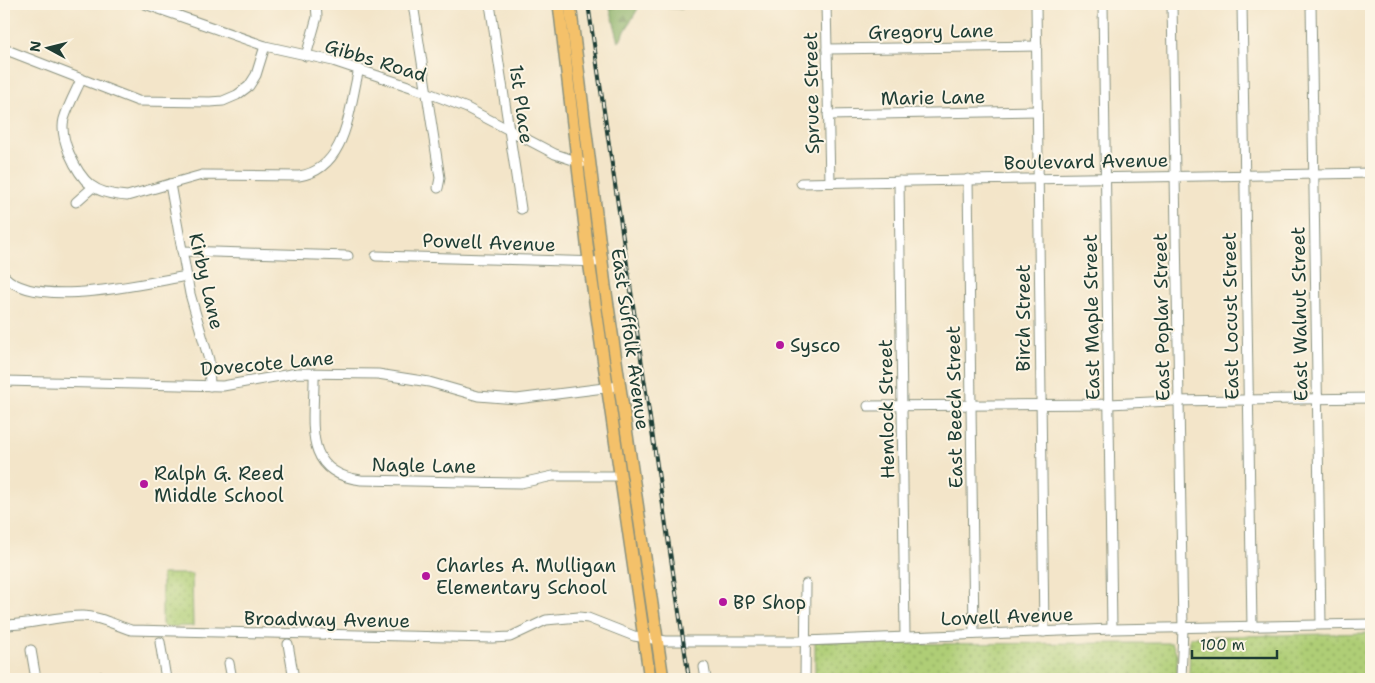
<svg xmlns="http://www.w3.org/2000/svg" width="1375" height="683" viewBox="0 0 1375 683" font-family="'Shantell Sans',sans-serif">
  <defs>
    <pattern id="forest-firs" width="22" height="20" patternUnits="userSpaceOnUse" patternTransform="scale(1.25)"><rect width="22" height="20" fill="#8bb167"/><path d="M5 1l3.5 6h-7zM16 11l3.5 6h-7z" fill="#719156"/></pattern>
    <pattern id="park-dots" width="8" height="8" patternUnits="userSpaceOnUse" patternTransform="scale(1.25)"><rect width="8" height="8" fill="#afce76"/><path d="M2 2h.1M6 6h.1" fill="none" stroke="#8ea862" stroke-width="1.8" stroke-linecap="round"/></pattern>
  </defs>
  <rect width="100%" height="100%" fill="#fcf5e5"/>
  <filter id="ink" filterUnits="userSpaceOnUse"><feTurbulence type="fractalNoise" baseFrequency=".02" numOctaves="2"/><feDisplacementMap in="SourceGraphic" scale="10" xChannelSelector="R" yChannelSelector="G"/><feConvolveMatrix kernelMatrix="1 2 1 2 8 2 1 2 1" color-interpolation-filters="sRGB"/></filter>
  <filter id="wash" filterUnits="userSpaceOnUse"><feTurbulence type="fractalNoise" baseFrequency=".0096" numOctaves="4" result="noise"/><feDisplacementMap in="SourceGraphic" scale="20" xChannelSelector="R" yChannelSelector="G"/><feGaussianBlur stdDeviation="1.12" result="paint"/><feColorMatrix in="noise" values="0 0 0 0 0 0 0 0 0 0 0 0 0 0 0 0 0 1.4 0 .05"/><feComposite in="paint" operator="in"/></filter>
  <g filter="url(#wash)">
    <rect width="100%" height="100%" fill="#f3e5c9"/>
    <!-- forest -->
    <polygon fill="url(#forest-firs)" stroke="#55774e" points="609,4 687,4 682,9 640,5 619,42"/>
    <!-- park -->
    <g fill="url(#park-dots)" stroke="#678655">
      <polygon points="162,574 192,574 193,626 164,627 162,624"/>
      <polygon points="1371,633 1371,679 1189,679 1190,637"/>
      <polygon points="815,640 864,644 1172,643 1177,654 1177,679 815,679"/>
    </g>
  </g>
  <g filter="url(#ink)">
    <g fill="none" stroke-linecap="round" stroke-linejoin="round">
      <!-- minor casing -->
      <g stroke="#89917e" stroke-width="11">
        <g id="minor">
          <polyline points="145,4 265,46 333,61 426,92 467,108 555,154 582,163"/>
          <polyline points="413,4 440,178 438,188"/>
          <polyline points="490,4 521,209"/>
          <polyline points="826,4 830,182"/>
          <polyline points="1036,4 1044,632"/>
          <polyline points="1103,4 1112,629"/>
          <polyline points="1172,4 1183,629 1181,679"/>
          <polyline points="1242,4 1252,627"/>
          <polyline points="1311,4 1321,624"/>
          <polyline points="4,49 138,101 210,102 223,101 237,95 249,86 256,75 265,46"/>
          <polyline points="827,49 1037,46"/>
          <polyline points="306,56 317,17 316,4"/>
          <path d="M81,80C75,93 68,106 64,119C61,130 65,143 69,153C82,183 94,194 127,196L202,175L299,176C347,169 349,108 359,69"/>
          <polyline points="828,115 1038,111"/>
          <polyline points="968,179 974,634"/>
          <polyline points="899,181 905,636"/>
          <polyline points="801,183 1371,173"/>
          <polyline points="170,184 190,294 209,360 210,386"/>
          <polyline points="76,202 93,187"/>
          <polyline points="182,251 348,256"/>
          <polyline points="376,256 602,262"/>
          <path d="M4,276C36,310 144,283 187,276"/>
          <path d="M314,374C315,419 300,473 361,480L521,483L553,476H620"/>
          <polyline points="4,381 223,386 297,373 378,374 429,382 478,396 517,399 620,386"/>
          <polyline points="868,406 1109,404 1171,401 1371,398"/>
          <path d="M4,625C30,625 56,616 82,616C99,616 115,625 131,630L492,638L510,637L546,620L579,617L588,618L634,636L666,641H804L1112,629L1371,624"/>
          <polyline points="160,642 166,679"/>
          <polyline points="288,644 294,679"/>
          <polyline points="31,650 36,679"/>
          <polyline points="229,663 232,679"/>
          <polyline points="704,667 706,679"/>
          <polyline points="101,677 101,679"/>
          <polyline points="805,679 806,584"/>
        </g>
      </g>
      <!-- major casing -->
      <g stroke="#89917e" stroke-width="14">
        <g id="major">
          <polyline points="559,4 589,261 650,679"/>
          <polyline points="570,4 605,286 663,679"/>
        </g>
      </g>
      <!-- minor -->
      <use href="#minor" stroke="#fff" stroke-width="9"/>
      <!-- major -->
      <use href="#major" stroke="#f4c16a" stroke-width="11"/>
      <!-- rail casing -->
      <g stroke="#1f3d34" stroke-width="4">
        <polyline id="rail" points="588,4 689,679"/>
      </g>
      <!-- rail -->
      <use href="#rail" stroke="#fcf5e5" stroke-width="2" stroke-dasharray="5.5" stroke-linecap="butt"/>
    </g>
  </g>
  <!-- markers -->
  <g fill="#b5179e" stroke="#fcf5e5" stroke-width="2">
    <circle cx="780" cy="345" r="5"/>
    <circle cx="144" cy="484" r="5"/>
    <circle cx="426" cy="576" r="5"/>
    <circle cx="723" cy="602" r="5"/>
  </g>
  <g text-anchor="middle" stroke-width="4" stroke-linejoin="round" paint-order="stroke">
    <!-- street labels -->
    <g font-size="19" fill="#1f3d34" stroke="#fcf5e5">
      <text transform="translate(931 31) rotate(-1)" y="7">Gregory Lane</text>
      <text transform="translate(376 60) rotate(17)" y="7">Gibbs Road</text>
      <text transform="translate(811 93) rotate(-91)" y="7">Spruce Street</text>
      <text transform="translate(933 97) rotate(-1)" y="7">Marie Lane</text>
      <text transform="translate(522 104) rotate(82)" y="7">1st Place</text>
      <text transform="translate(1086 161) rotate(-1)" y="7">Boulevard Avenue</text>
      <text transform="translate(489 242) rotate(2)" y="7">Powell Avenue</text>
      <text transform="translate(207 281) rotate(77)" y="7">Kirby Lane</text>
      <text transform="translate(1299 314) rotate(-91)" y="7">East Walnut Street</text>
      <text transform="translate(1230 316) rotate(-91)" y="7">East Locust Street</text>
      <text transform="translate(1091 317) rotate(-91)" y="7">East Maple Street</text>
      <text transform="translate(1161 317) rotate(-91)" y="7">East Poplar Street</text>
      <text transform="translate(1023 318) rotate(-90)" y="7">Birch Street</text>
      <text transform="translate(631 339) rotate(82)" y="7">East Suffolk Avenue</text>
      <text transform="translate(267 363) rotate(-5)" y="7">Dovecote Lane</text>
      <text transform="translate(954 407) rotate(-91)" y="7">East Beech Street</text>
      <text transform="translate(886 409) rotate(-91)" y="7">Hemlock Street</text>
      <text transform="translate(424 465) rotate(1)" y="7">Nagle Lane</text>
      <text transform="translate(1007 616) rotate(-2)" y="7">Lowell Avenue</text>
      <text transform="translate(327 619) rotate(1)" y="7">Broadway Avenue</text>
    </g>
    <!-- poi labels -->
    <g font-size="19" fill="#1f3d34" stroke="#fcf5e5" text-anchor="start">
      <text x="790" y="352">Sysco</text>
      <text x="154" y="480">Ralph G. Reed<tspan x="154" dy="22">Middle School</tspan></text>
      <text x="436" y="572">Charles A. Mulligan<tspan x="436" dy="22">Elementary School</tspan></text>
      <text x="733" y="609">BP Shop</text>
    </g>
  </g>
  <!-- margin -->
  <rect width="1375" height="683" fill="none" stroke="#fcf5e5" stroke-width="20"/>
  <!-- north arrow -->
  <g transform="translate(48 48) rotate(277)" stroke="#fcf5e5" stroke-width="4" paint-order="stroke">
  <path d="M0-4L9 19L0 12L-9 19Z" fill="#1f3d34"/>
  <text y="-8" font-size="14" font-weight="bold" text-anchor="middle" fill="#1f3d34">N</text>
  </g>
  <!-- scale -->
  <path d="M1192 650v8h85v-8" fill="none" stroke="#1f3d34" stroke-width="2.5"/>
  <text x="1200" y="650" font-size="15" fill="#1f3d34" stroke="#fcf5e5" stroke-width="4" paint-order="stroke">100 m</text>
</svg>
